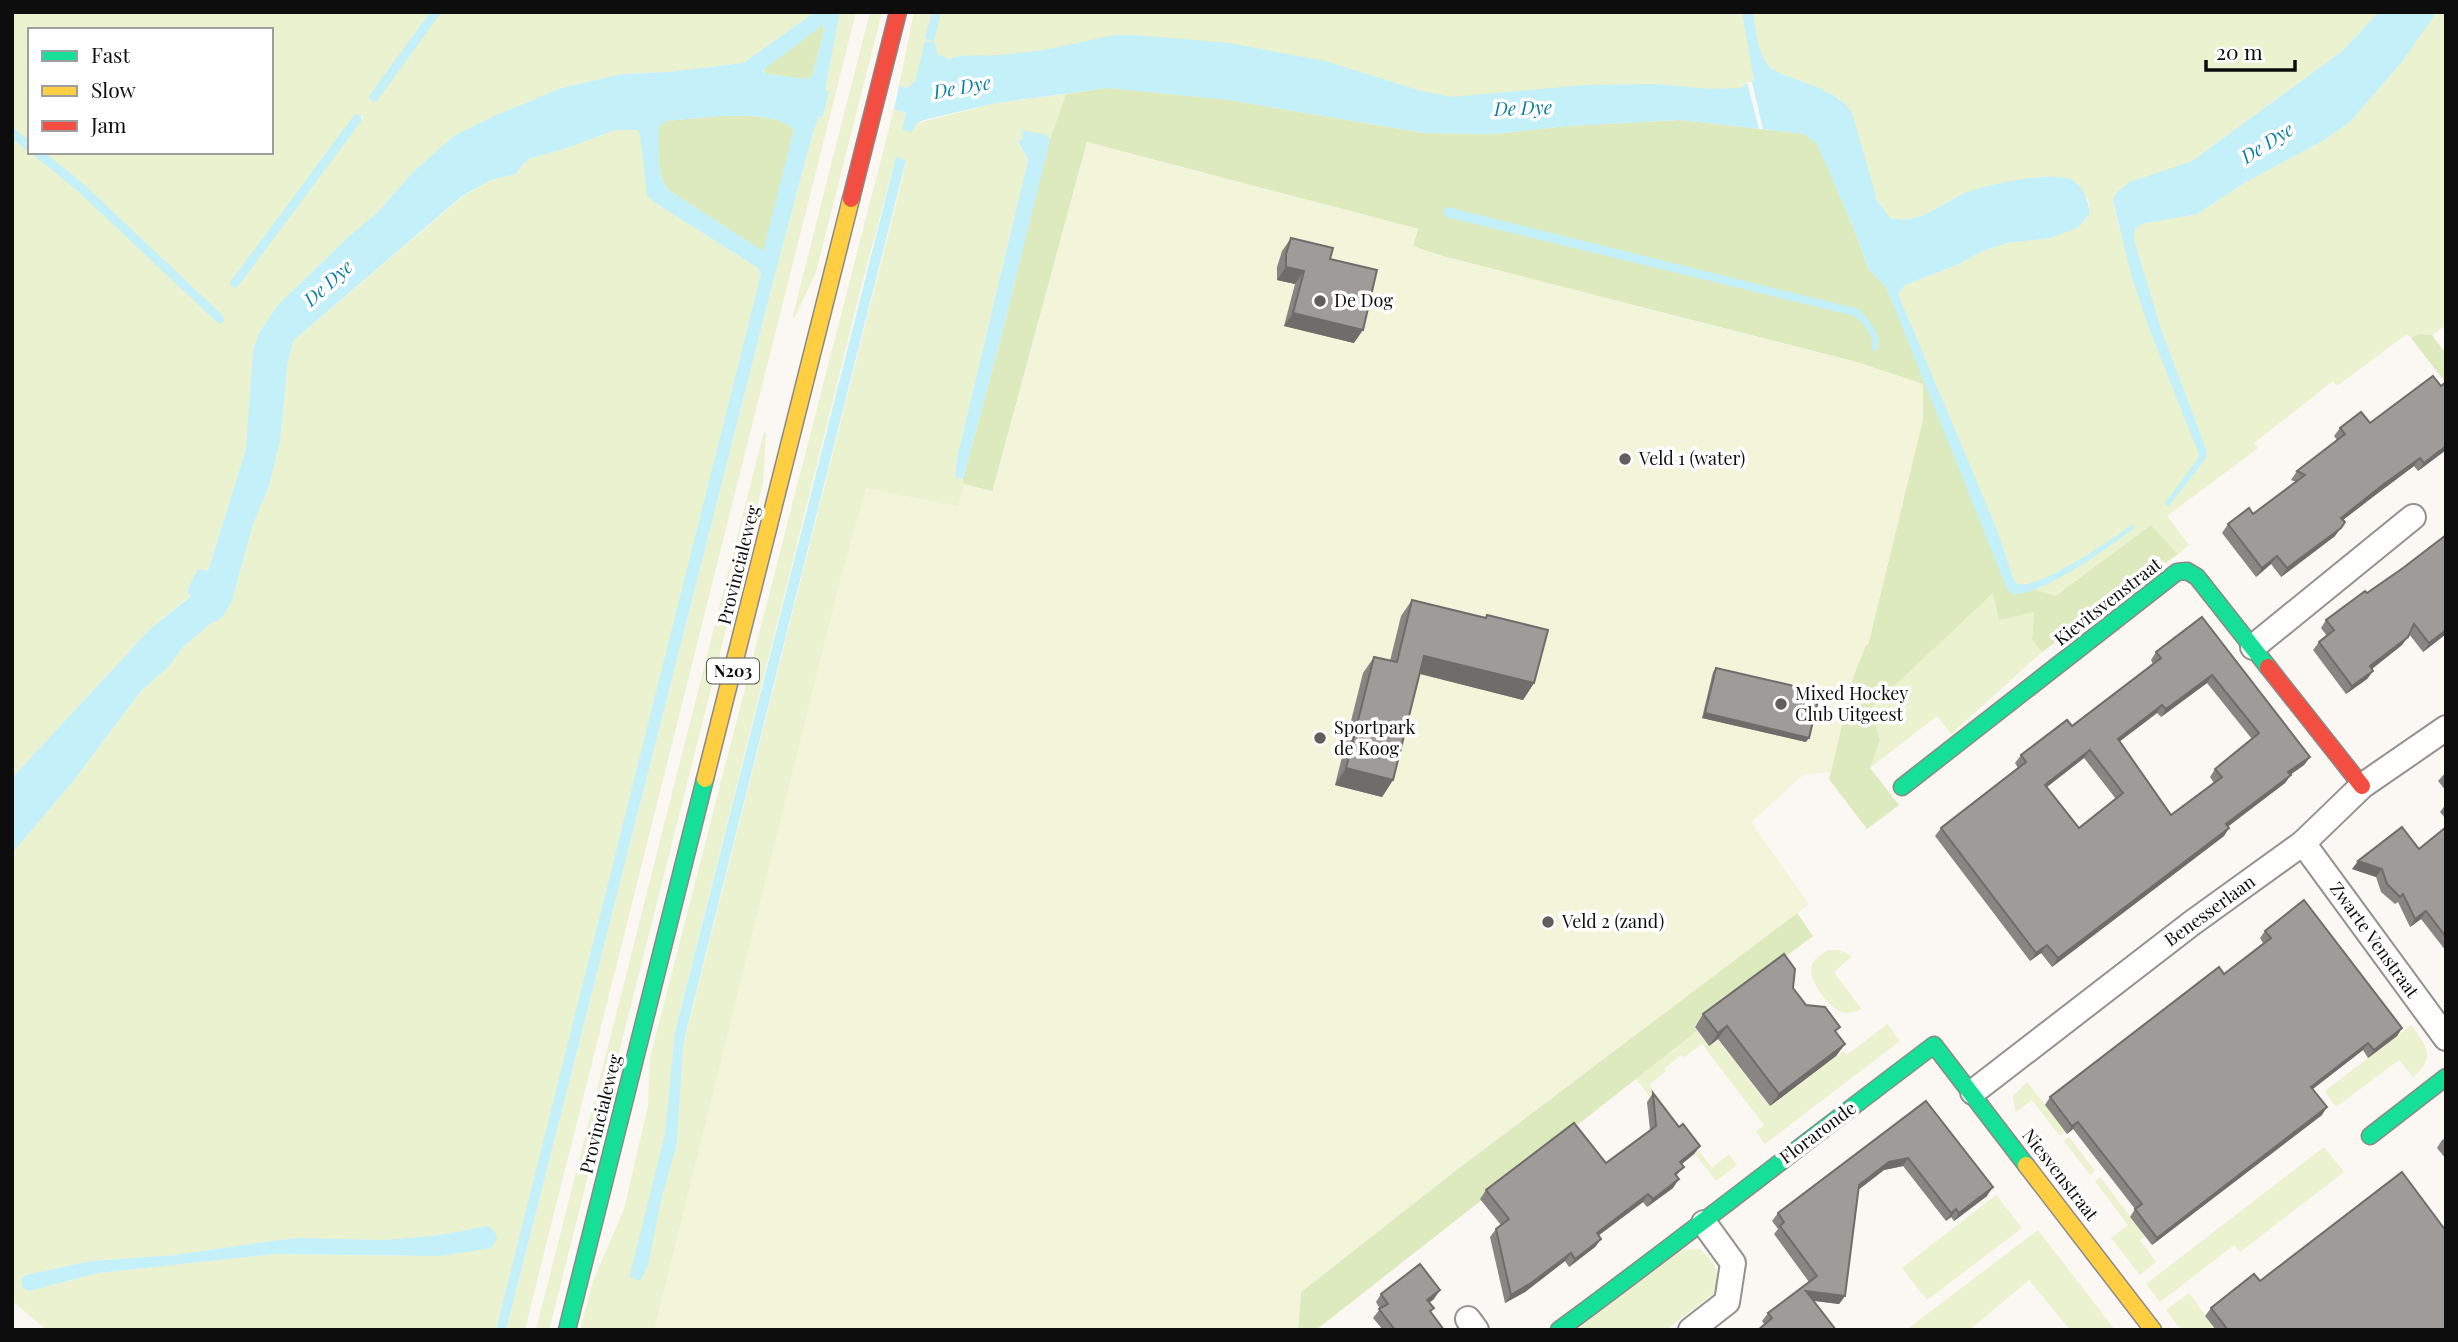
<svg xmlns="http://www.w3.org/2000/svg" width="2458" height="1342" viewBox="0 0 2458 1342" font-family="'Playfair Display',serif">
  <rect width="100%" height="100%" fill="#fbf7f2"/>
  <!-- green -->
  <g fill="#eaf2cf" fill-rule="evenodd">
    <path d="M12,12H433L369,97L375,101L439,12H815L743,63L668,72L622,74L561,88L494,116L455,135L413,172L378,212L348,237L278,305L259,333L246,449L208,571L191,595L150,629L12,778ZM30,30H271V152H30ZM356,114L363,117L240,282L236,281L235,279Z"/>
    <polygon points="840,12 856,12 541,1265 525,1330 506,1330 774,278 813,132 819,117 823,116 829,93 825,90"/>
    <polygon points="870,12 882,12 816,272 794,319 793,315"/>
    <path d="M914,12H2379L2341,52L2192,161L2113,200L2119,228L2197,214L2246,182L2324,140L2350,122L2401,63L2437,12H2446V325L2432,335L2420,334L2411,338L2407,334L2337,386L2333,381L2254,443L2258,448L2167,516L2189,545L2178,554L2151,525L2054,596L2012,583L1898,294L1905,285L1957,265L1983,251L2007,243L2051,238L2085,220L2090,212L2088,199L2047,176C2021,180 1991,184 1966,193C1940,203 1920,225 1890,218L1877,200L1840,99L1775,71L1768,65L1762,97L1406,117L917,75L914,82L907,88L899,86Z"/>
    <path d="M1066,94L1047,148L1050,140L1023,138L1018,142L1028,160L957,458L955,476L963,480L964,484L958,506L671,1330H580L593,1281L624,1209L648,1106L650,1058L894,109L906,113L917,123L996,103ZM896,157L906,160L901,184L683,1046L677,1144L661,1200L675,1032L863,280Z"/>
    <path d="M615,130H637L640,134L654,202L758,268L761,274L733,397L496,1330H47L12,1301V853L71,784L141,691L167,668L183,647L210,624L222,618L232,601L253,524L269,486L280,441L288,360L294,340L462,197L491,180L516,174L523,164L531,158L564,149ZM488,1226L413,1256L274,1254L98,1273L29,1291L24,1288L21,1279L24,1275L91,1261L174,1255L271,1241L298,1238L385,1240L439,1235Z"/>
    <polygon points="764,431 766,435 763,483 549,1330 536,1330"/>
    <polygon points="1994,592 2034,611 2032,640 2042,652 1951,734 1937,716 1870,768 1880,740 1871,708"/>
    <path d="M1829,950H1840L1852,956L1834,972L1859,1006L1861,1009C1844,1019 1833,1009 1823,996C1809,977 1803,962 1829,950Z"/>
    <polygon points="1887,1024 1900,1041 1765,1144 1756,1132 1764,1125 1702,1044 1684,1057 1681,1055 1664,1069 1666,1071 1649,1085 1712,1168 1729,1154 1737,1165 1716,1181 1636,1079 1697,1031 1709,1046 1718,1040 1770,1107 1843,1051 1847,1055"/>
    <path d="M2411,1025C2426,1046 2437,1057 2413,1077L2399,1060L2336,1107L2325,1091Z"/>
    <polygon points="2027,1082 2066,1132 2060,1136 2032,1100 2016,1112 2015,1111 2013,1096"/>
    <polygon points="2069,1137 2095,1171 2090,1175 2064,1141"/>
    <polygon points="2324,1147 2344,1172 2240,1252 2234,1245 2160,1302 2146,1284"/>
    <polygon points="2100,1177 2145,1236 2140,1240 2156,1262 2140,1275 2111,1238 2128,1225 2095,1181"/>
    <polygon points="1996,1195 2022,1228 1927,1300 1902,1268"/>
    <polygon points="2038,1230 2115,1330 2070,1330 2029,1280 1969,1330 1906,1330"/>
    <polygon points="1700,1249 1712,1261 1719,1276 1713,1294 1666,1330 1576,1330 1680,1250"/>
    <polygon points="2189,1293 2216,1330 2181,1330 2166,1310"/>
  </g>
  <!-- forest -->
  <g fill="#dceabd">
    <polygon points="823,25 824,31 812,77 806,79 767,74 762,70"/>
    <polygon points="1107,88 1229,100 1425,133 1495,134 1567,126 1680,120 1804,134 1817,143 1854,229 1869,270 1886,287 2012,583 2055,596 2151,525 2178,554 2042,652 2032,640 2034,612 1999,620 1993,593 1871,708 1880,740 1870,768 1899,805 1867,829 1829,779 1853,677 1866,645 1868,645 1910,473 1923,384 1856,362 1442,256 1413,246 1418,229 1087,142 993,489 1319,569 958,506 964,484 963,479 1003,330 1047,148 1066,94"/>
    <path d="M719,116C742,116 775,113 794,129L764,252L670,191C655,178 659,146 658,127L666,121Z"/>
    <polygon points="2420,334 2432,335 2446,354 2446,383 2411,338"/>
    <polygon points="1797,913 1813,936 1694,1026 1697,1031 1316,1330 1298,1330 1301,1292 1455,1171"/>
  </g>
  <!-- pitch -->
  <polygon fill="#f3f5da" points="1087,142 1418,229 1413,246 1442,256 1856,362 1923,384 1923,420 1868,645 1866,645 1853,677 1831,772 1803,775 1751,822 1809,904 1455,1171 1301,1292 1298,1330 654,1330 840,580 866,488 958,506 964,484 993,491"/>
  <!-- water -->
  <g fill="#c4f0f9" fill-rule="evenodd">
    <path d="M815,12H840L825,90L829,92L823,116L819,117L813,132L774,278L506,1330H496L761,274L758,268L654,202L647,195L640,134L637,130H615L564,149L531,158L523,164L516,174L491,180L462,196L294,340L288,360L280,441L269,486L253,524L232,601L222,618L210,624L183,647L167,668L141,691L71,784L12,853V778L150,629L191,596L187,591L198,569L208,571L246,449L253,351L259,333L278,305L348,237L378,212L413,172L455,135L494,116L561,88L622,74L668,72L743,63ZM823,25L824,31L812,77L806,79L767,74L762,71ZM719,116C742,116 775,113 794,129L763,251L670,191C655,178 659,146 659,126L666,121Z"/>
    <polygon points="932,12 941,12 934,41 925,39"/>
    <path d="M1742,12H1753C1755,27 1758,53 1768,65C1772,71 1781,73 1787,76C1810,85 1839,92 1852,113L1877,200L1890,218C1920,225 1940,204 1965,193C1985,185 2054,170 2072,180C2084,187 2088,201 2090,213L2079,227L2051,238L2007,243L1983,251L1957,265L1905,285L1898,294L1997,530L2013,578L2017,584C2040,590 2111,539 2132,525L2135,526L2132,530C2107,548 2042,596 2012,594L2007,589L1886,287L1869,270L1854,229L1817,144L1804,134L1680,120L1567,126L1495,134L1425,133L1229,100L1108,88L996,103L923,120L917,123L912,132L902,130L906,113L894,109L899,86L907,88L914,82L917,75L925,41L935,42L937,54L949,59L959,56L1002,55L1044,50L1115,35H1134L1229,43L1325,61L1421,91L1452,97L1584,85L1655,84L1712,89L1740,88L1754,80Z"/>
    <polygon points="2379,12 2437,12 2401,63 2350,122 2324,140 2246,182 2197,214 2142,224 2135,229 2134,240 2161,329 2207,452 2206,458 2169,506 2166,506 2165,503 2199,457 2198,452 2149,328 2132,278 2113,200 2116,193 2130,182 2192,161 2341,52"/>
    <polygon points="1021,130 1047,135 1050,140 1003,330 963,479 955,477 957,458 1028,160 1018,141 1023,138"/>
    <polygon points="896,157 906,160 687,1028 683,1046 677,1144 661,1200 648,1265 640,1281 630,1277 630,1275 665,1134 675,1032"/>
    <path d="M1447,207L1859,309C1868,321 1885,335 1876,351L1872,350C1873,334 1866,326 1854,316L1445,217L1443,211Z"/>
    <polygon points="488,1226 495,1232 497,1240 491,1248 440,1256 274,1254 98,1273 29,1291 23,1288 21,1279 25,1275 91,1261 174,1255 271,1241 298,1238 385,1240 439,1235"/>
  </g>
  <!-- pier -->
  <polygon fill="#fbf7f2" points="1747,82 1752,82 1763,129 1759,129"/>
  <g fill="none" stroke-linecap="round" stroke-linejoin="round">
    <!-- stream -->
    <g stroke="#c4f0f9" stroke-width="9">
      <polyline points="374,97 436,12"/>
      <polyline points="12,133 30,147"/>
      <polyline points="37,152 80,187 220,319"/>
      <polyline points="235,283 357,119"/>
    </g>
    <!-- street casing -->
    <g stroke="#949290" stroke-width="28">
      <g id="street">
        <polyline points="2253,647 2413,517"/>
        <polyline points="2303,843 2446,1038"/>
        <polyline points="1973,1092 2192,923 2303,843 2362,786 2446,728"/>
        <polyline points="1468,1319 1476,1330"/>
        <polyline points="1691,1330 1727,1302 1733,1263 1704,1223"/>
      </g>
    </g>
    <!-- fast casing -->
    <g stroke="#8b8987" stroke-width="19">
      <g id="fast">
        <polyline points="1902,787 2177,572 2187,571 2197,577 2268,667"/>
        <polyline points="2370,1136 2446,1077"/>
        <polyline points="567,1330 705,779"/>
        <path d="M1559,1330C1685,1237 1808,1140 1934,1045L2026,1165"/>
      </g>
    </g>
    <!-- slow casing -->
    <g stroke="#8b8987" stroke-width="19">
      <g id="slow">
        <polyline points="705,779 851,199"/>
        <polyline points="2026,1165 2153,1330"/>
      </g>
    </g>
    <!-- jam casing -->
    <g stroke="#8b8987" stroke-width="19">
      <g id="jam">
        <polyline points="851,199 898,12"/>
        <polyline points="2268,667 2362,786"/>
      </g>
    </g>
    <!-- street -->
    <use href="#street" stroke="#fefefd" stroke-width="24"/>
    <!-- fast -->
    <use href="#fast" stroke="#16e098" stroke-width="16"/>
    <!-- slow -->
    <use href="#slow" stroke="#ffcf43" stroke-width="16"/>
    <!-- jam -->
    <use href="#jam" stroke="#f24e42" stroke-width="16"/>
  </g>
  <!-- wall -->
  <g fill="#888583" fill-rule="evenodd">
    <polygon points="1291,238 1330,259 1354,343 1284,326 1295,284 1277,280 1277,267 1282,251"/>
    <polygon points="2446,382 2446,450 2418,471 2414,466 2378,493 2343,520 2335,536 2281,577 2271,564 2256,577 2222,533 2228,524 2253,514 2296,482 2291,480 2297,471 2337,440 2334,436 2340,428 2370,423 2441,386"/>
    <polygon points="2367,593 2446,634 2423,652 2409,634 2402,645 2372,669 2373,671 2367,679 2346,694 2313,650 2319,642 2327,636 2321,628 2326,620"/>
    <polygon points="1412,600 1485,618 1487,615 1534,683 1523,700 1420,674 1393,780 1382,797 1335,785 1363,673 1374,657 1390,661 1401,616"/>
    <path d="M2202,617L2310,757L2304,765L2290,775L2285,783L2228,826L2229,828L2224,836L2052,967L2041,953L2030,961L1935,836L1941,828L2018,768L2015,763L2021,755L2072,726L2153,664L2151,660L2156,652ZM2207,683L2252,739L2215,769L2210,777L2214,783L2171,815L2119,742L2157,713L2161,717ZM2084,758L2116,799L2079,828L2047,787Z"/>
    <polygon points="1716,668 1806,742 1702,718 1713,672"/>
    <polygon points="2446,772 2446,791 2438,781"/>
    <polygon points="2446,804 2446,819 2440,812"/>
    <polygon points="2446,827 2446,951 2421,919 2410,927 2398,902 2395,904 2381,892 2376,877 2352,869 2419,849"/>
    <polygon points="2265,931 2402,1028 2397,1036 2368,1058 2363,1050 2313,1089 2322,1115 2152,1245 2130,1217 2135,1209 2073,1129 2067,1134 2045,1105 2050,1097 2224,974 2263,943 2260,938"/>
    <polygon points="1793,988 1806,1005 1836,1033 1845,1044 1836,1056 1770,1106 1718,1039 1709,1046 1695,1027 1703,1014"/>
    <polygon points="1653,1093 1679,1127 1700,1146 1694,1154 1682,1164 1684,1167 1676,1176 1673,1188 1647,1207 1643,1202 1598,1236 1601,1239 1595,1247 1569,1267 1565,1261 1525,1292 1505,1303 1490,1237 1496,1229 1501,1225 1480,1199 1486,1190 1606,1163 1650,1130 1647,1102"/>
    <polygon points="1926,1101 1987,1196 1954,1221 1951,1217 1946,1221 1903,1166 1884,1170 1858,1190 1845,1296 1839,1304 1814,1301 1765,1325 1762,1321 1768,1313 1809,1282 1774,1234 1778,1229 1772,1221 1778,1213"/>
    <polygon points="2446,1138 2446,1159 2437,1148 2442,1140"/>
    <polygon points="2260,1281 2446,1330 2216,1330 2205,1316 2211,1308"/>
    <polygon points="1381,1294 1434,1299 1429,1303 1431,1312 1444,1330 1383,1330 1373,1318 1380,1309 1376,1302"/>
  </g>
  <!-- shaded-wall -->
  <g fill="#6f6c6a">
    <polygon points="1286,267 1304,271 1295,284 1277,280"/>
    <polygon points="1293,313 1363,330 1354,343 1284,326"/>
    <polygon points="2446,446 2446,450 2418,471 2424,463"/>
    <polygon points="2420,458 2414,466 2378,493 2335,526 2341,518 2384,484"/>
    <polygon points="2341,528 2335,536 2281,577 2287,568"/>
    <polygon points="2277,556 2271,564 2256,577 2262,568"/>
    <polygon points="2446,630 2446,634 2423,652 2429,643"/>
    <polygon points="2408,637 2402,645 2364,675 2370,666"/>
    <polygon points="1424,656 1534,683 1523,700 1413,672"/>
    <polygon points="2373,671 2367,679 2346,694 2352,686"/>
    <polygon points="2212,675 2207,683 2161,717 2166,709"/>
    <polygon points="2162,705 2157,713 2112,747 2118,739"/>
    <polygon points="1705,713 1809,738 1806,742 1702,718"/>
    <polygon points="2090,750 2084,758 2039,793 2045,785"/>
    <polygon points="2310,757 2304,765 2283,780 2288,772"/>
    <polygon points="1346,768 1393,780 1382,797 1335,785"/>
    <polygon points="2291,775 2285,783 2221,832 2226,824"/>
    <polygon points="2229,828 2224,836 2052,967 2058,958"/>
    <polygon points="2358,861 2382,869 2376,877 2352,869"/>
    <polygon points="2426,911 2421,919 2410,927 2415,919"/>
    <polygon points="2047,945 2041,953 2030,961 2036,953"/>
    <polygon points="1727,1026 1718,1039 1709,1046 1718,1033"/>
    <polygon points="2402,1028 2397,1036 2368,1058 2374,1050"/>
    <polygon points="2368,1043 2363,1050 2306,1094 2311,1087"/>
    <polygon points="1845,1044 1836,1056 1770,1106 1779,1094"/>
    <polygon points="2327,1107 2322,1115 2152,1245 2157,1238"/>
    <polygon points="2078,1122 2073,1129 2067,1134 2072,1126"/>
    <polygon points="1700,1146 1694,1154 1674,1170 1680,1162"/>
    <polygon points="1908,1158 1903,1166 1884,1170 1853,1194 1859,1185 1889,1162"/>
    <polygon points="1679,1179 1673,1188 1647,1207 1653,1199"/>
    <polygon points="1993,1187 1987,1196 1954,1221 1959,1213"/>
    <polygon points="1648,1194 1643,1202 1591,1241 1597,1233"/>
    <polygon points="1956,1209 1951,1217 1946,1221 1951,1213"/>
    <polygon points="1601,1239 1595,1247 1569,1267 1575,1259"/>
    <polygon points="1571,1253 1565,1261 1525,1292 1505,1303 1511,1295"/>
    <polygon points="1440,1290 1434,1299 1421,1309 1427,1300"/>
    <polygon points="1806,1291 1845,1296 1839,1304 1801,1299"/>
  </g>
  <!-- building -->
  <g fill="#9e9b98" stroke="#6f6c6a" stroke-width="2" fill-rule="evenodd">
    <polygon points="1291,238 1333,248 1330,259 1377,270 1363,330 1293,313 1304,271 1286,267 1286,254"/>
    <polygon points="2433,376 2441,386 2446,382 2446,446 2424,463 2420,458 2384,484 2341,518 2345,522 2341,528 2287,568 2277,556 2262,568 2228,524 2249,508 2253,514 2305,475 2297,471 2345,434 2340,428 2361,412 2370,423"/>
    <polygon points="2446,535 2446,630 2429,643 2414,624 2408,637 2370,666 2373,671 2352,686 2319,642 2334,630 2326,620 2365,591 2367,593 2403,568"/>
    <polygon points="1412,600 1486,618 1487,615 1548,630 1534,683 1424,656 1393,780 1346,768 1374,657 1397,662"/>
    <path d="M2202,617L2310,757L2288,772L2291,775L2226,824L2229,828L2058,958L2047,945L2036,953L1941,828L2026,762L2021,755L2067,720L2072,726L2161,658L2156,652ZM2212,675L2259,733L2215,769L2222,777L2171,815L2118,739L2162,705L2166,709ZM2090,750L2123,793L2079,828L2045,785Z"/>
    <polygon points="1716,668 1820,692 1809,738 1705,713"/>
    <polygon points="2402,827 2419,849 2446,827 2446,937 2426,911 2415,919 2403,894 2400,897 2387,884 2382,869 2358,861"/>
    <polygon points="2304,900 2402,1028 2374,1050 2368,1043 2311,1087 2327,1107 2157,1238 2135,1209 2142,1204 2078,1122 2072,1126 2050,1097 2219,967 2224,974 2271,938 2265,931"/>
    <polygon points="1784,954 1795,969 1793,988 1806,1005 1825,1007 1840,1027 1835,1031 1845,1044 1779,1094 1727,1026 1718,1033 1703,1014"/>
    <polygon points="1653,1093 1679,1127 1683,1124 1700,1146 1680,1162 1684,1167 1675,1174 1679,1179 1653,1199 1648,1194 1597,1233 1601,1239 1575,1259 1571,1253 1531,1283 1511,1295 1496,1229 1509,1219 1486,1190 1574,1123 1606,1163 1656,1126"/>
    <polygon points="1926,1101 1993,1187 1959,1213 1956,1209 1951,1213 1908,1158 1889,1162 1859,1185 1845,1296 1806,1291 1836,1330 1758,1330 1772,1318 1768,1313 1817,1276 1780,1226 1784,1222 1778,1213"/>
    <polygon points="2402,1172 2446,1231 2446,1330 2228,1330 2211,1308 2254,1274 2260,1281"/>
    <polygon points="1420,1264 1440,1290 1427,1300 1434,1308 1430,1311 1444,1330 1395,1330 1379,1309 1388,1304 1381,1294"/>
  </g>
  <!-- markers -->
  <g fill="#605f5d" stroke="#fff" stroke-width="2.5">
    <circle cx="1320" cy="301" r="7"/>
    <circle cx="1625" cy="459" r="7"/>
    <circle cx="1781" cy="704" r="7"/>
    <circle cx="1320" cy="738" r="7"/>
    <circle cx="1548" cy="922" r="7"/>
  </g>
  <g text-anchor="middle" stroke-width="7" stroke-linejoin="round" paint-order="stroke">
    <!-- shield labels -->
    <rect fill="#fff" stroke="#565656" stroke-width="2" x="707" y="658.5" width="52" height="25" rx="5"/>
    <g font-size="16" font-weight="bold" fill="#0d0d0d">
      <text x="733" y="677">N203</text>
    </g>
    <!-- poi labels -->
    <g font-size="18" fill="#0d0d0d" stroke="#fff" text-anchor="start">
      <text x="1334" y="307">De Dog</text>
      <text x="1639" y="465">Veld 1 (water)</text>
      <text x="1795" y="700">Mixed Hockey<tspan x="1795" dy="21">Club Uitgeest</tspan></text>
      <text x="1334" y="734">Sportpark<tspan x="1334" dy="21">de Koog</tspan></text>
      <text x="1562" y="928">Veld 2 (zand)</text>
    </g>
    <!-- street labels -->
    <g font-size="18" fill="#0d0d0d" stroke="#fff">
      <text transform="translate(739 565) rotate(-76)" y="6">Provincialeweg</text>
      <text transform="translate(2108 602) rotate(-38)" y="6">Kievitsvenstraat</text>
      <text transform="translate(2210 911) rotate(-36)" y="6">Benesserlaan</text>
      <text transform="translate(2374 940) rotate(54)" y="6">Zwarte Venstraat</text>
      <text transform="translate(601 1114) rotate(-76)" y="6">Provincialeweg</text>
      <text transform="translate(1818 1133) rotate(-37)" y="6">Floraronde</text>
      <text transform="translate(2060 1175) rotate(52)" y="6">Niesvenstraat</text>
    </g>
    <!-- water labels -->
    <g font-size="19" font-style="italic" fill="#0a7ea4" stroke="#fff">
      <text transform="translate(962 87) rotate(-10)" y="7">De Dye</text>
      <text transform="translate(1523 108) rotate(-2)" y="7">De Dye</text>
      <text transform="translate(2267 143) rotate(-33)" y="7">De Dye</text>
      <text transform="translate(328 283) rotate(-42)" y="7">De Dye</text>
    </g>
  </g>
  <!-- border -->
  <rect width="2458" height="1342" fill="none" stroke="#0d0d0d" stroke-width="28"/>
  <!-- legend -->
  <rect x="28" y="28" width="245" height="126" fill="#ffffff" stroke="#9e9e9e" stroke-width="2"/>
  <rect x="42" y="51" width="35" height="10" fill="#16e098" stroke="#9e9e9e" stroke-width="2"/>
  <text x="91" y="63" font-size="21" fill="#0d0d0d">Fast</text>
  <rect x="42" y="86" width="35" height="10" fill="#ffcf43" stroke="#9e9e9e" stroke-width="2"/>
  <text x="91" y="98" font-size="21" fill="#0d0d0d">Slow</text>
  <rect x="42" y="121" width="35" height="10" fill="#f24e42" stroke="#9e9e9e" stroke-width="2"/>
  <text x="91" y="133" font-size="21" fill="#0d0d0d">Jam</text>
  <!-- scale -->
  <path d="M2206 60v10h89v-10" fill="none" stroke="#0d0d0d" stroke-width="3.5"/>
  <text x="2216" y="60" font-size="21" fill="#0d0d0d" stroke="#ffffff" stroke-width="5" paint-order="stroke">20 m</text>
</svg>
